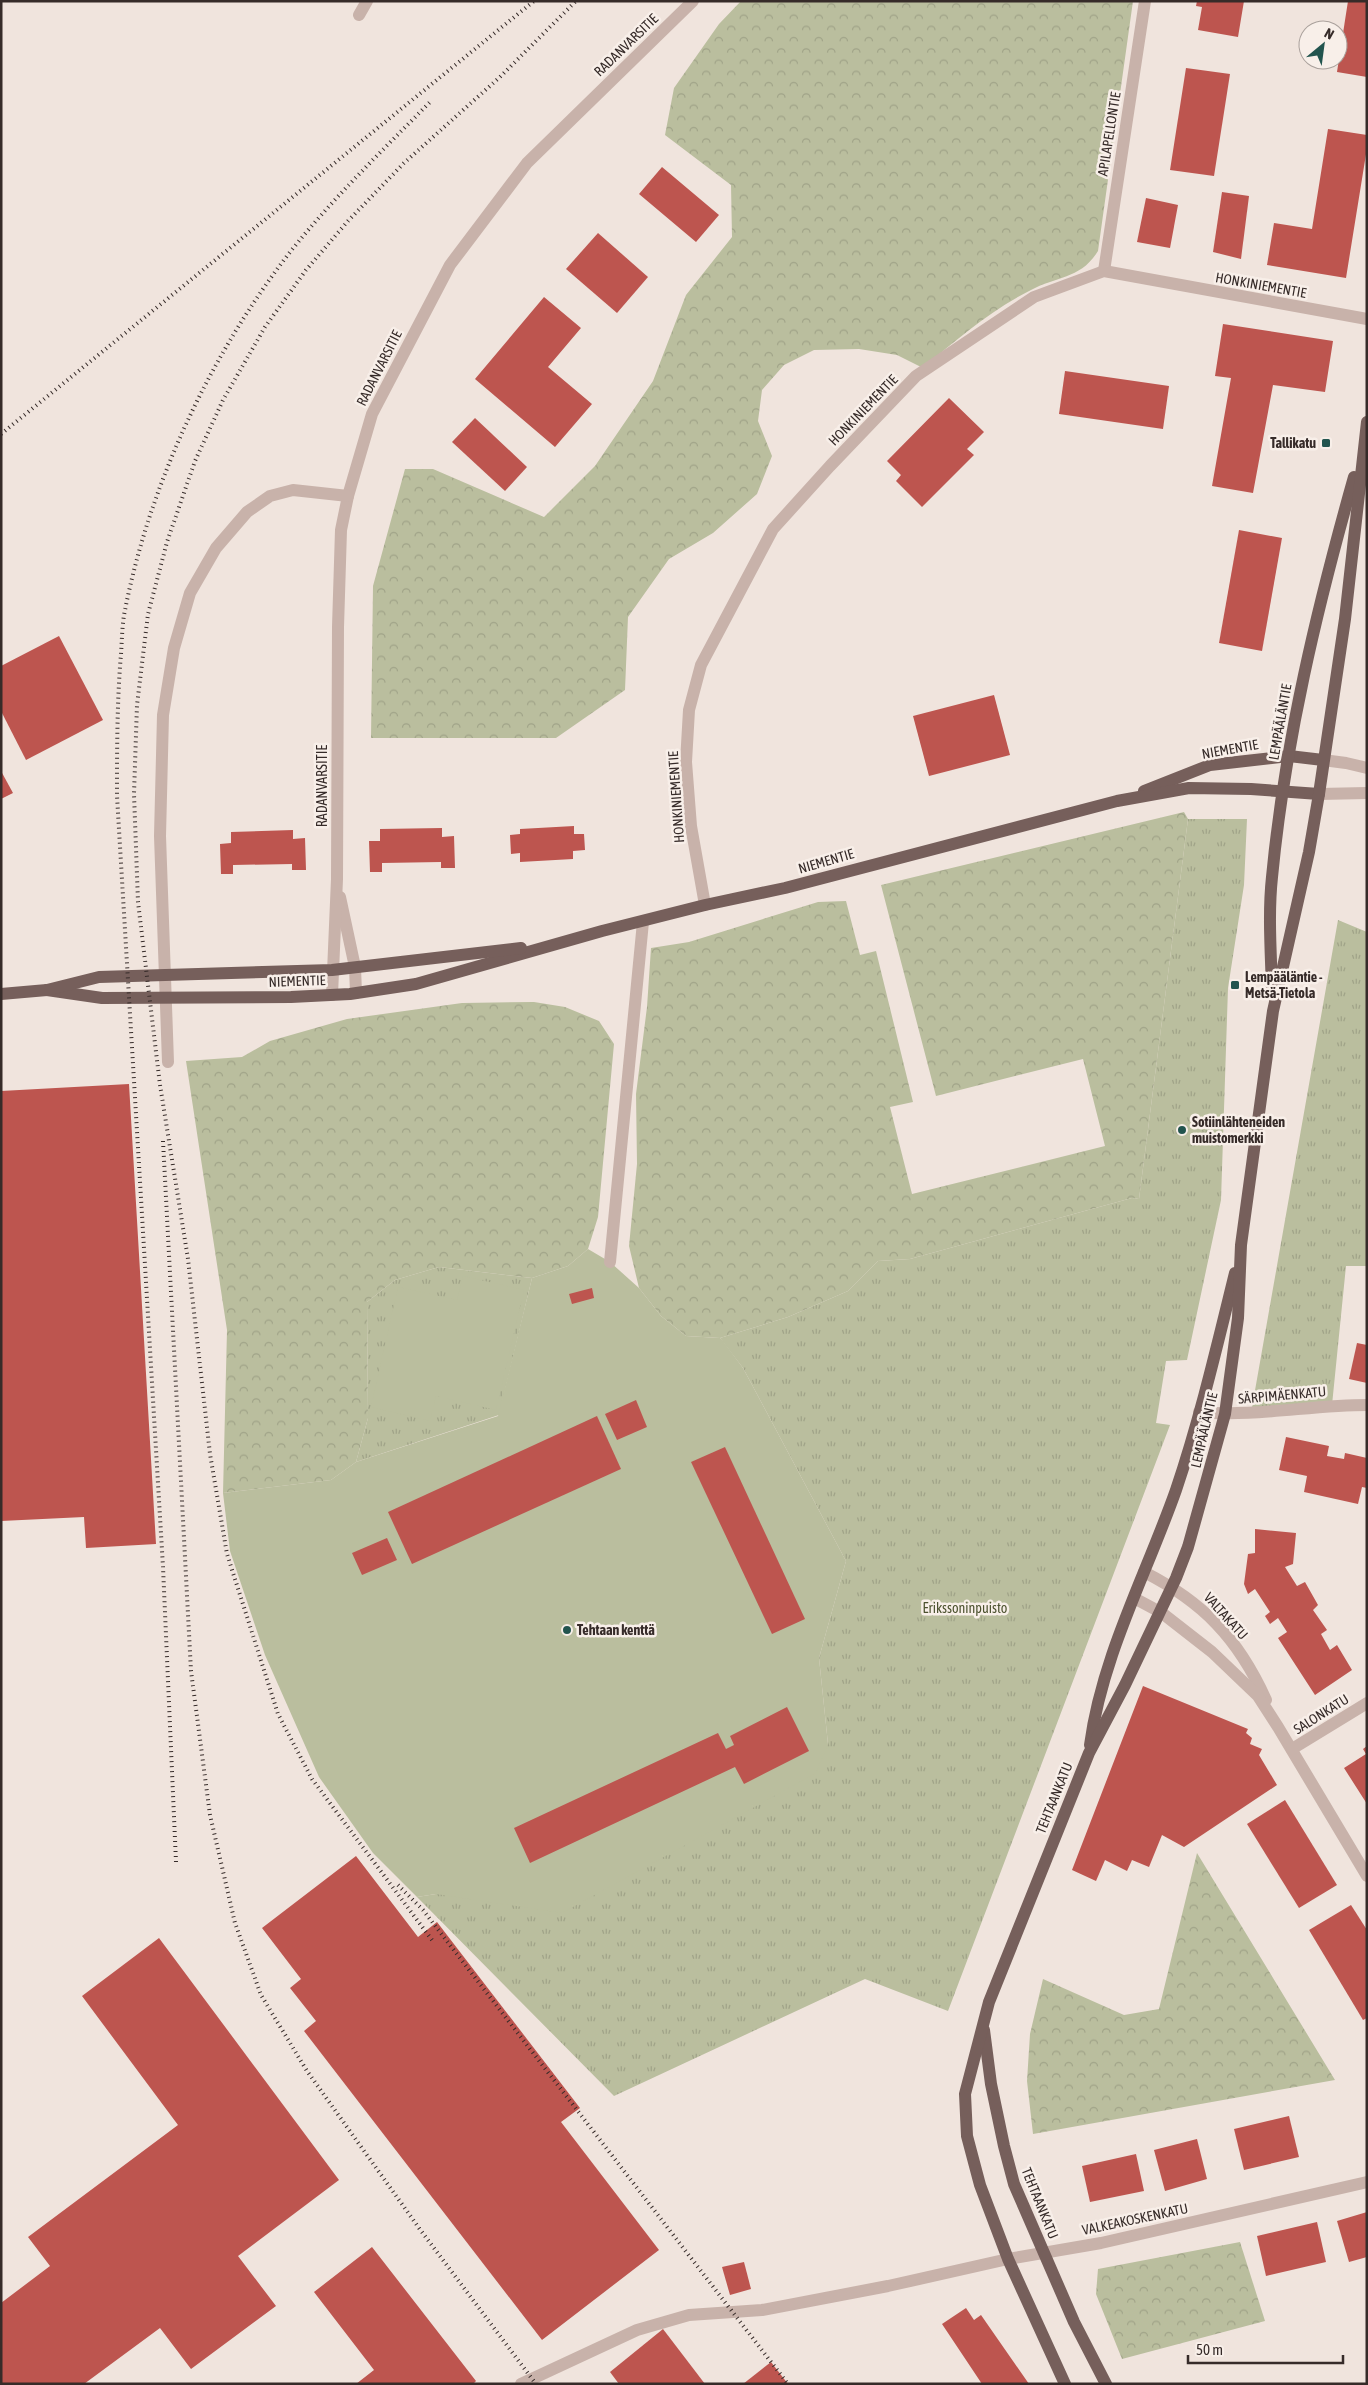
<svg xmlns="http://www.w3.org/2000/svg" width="1368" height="2385" viewBox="0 0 1368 2385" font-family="'Asap Condensed',sans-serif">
  <defs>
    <pattern id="grass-tufts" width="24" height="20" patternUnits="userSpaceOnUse" patternTransform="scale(1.25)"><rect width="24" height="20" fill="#babe9e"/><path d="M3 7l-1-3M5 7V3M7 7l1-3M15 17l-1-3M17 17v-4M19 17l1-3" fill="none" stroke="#a0a388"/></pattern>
    <pattern id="forest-crowns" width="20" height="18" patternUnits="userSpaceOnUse" patternTransform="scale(1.25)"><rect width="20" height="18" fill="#babe9e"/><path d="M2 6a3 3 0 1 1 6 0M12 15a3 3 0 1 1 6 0" fill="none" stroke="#a0a388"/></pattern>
  </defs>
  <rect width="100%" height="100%" fill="#f0e4dd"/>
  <!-- grass -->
  <g fill="url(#grass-tufts)">
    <polygon points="1188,819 1247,819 1244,885 1228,988 1221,1200 1187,1360 1166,1361 1156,1423 1170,1425 948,2011 865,1979 614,2096 417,1897 436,1894 828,1744 819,1658 846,1561 743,1368 720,1338 788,1317 848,1291 878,1261 910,1259 1132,1198 1139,1199"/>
    <polygon points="1338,920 1367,932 1367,1266 1346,1266 1332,1405 1251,1413"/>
    <polygon points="439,1267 532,1278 499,1415 356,1462 368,1418 367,1302 395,1280"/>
  </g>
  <!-- forest -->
  <g fill="url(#forest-crowns)">
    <path d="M741,1H1133L1098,251C1081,279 1057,276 1031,290C991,310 957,339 923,368L897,355L859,349L814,350L784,365L762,390L758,421L772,456L757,494L713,533L669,559L628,617L625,690L556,738H371L373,586L405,469H433L544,517L595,466L653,381L686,295L732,237L731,185L665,135L674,88L719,24Z"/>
    <polygon points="1184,812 1188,819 1139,1199 1132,1198 910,1259 878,1261 848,1291 788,1317 720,1338 686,1336 661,1316 639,1288 629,1246 637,1164 636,1094 647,1007 651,948 689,942 818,902 846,901 860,955 876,951 913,1102 890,1107 912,1194 1105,1146 1083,1059 936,1096 881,885"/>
    <polygon points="534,1002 565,1007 599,1021 614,1044 598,1217 588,1249 568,1266 532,1278 439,1267 395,1280 367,1302 368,1418 356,1462 331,1480 223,1493 227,1330 186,1061 242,1057 270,1041 347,1019 462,1003"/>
    <polygon points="1197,1853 1335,2080 1033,2134 1027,2081 1030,2034 1043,1979 1124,2015 1159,2009"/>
    <polygon points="1240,2242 1265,2321 1122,2359 1096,2294 1098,2269"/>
  </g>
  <!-- pitch -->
  <g fill="#babe9e">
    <polygon points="588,1249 610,1262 639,1288 661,1316 686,1336 720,1338 723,1341 743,1368 846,1561 819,1658 828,1744 816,1773 562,1913 436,1894 417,1897 373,1853 319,1777 265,1655 230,1551 223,1493 331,1480 356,1462 498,1416 532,1278 568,1266"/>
    <polygon points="463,1276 524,1290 496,1410 436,1396 430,1421 371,1407 398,1287 457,1300"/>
  </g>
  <!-- building -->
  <g fill="#bd554f">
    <polygon points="1197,1 1244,1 1238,37 1198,30 1202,7 1196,6"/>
    <polygon points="1348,1 1367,1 1367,77 1337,72"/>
    <polygon points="1186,68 1230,74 1214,176 1170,170"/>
    <polygon points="1328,129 1367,135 1367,148 1346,278 1267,265 1274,223 1312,229"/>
    <polygon points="662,167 719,215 696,242 639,194"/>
    <polygon points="1222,192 1249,196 1241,259 1213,252"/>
    <polygon points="1146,198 1178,205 1170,248 1137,242"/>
    <polygon points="598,233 648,277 617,313 566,269"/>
    <polygon points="544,297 581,328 548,367 592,404 555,447 475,379"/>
    <polygon points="1223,324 1333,341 1325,392 1273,385 1253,493 1212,486 1231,378 1215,376"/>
    <polygon points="1065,371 1169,386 1163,429 1059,414"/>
    <polygon points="949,398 984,432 967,449 974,455 922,507 896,481 901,475 887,461"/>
    <polygon points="475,418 527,467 505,491 452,442"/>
    <polygon points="1239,530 1282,538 1262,651 1219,643"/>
    <polygon points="59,636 103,720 26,760 1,711 1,666"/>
    <polygon points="994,695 1010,755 929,776 913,716"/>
    <polygon points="1,771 13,793 1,799"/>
    <polygon points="574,826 574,834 584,834 585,850 573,851 573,859 520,862 520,853 511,854 510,835 520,834 520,829"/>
    <polygon points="442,828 442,837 454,836 455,868 441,868 441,862 382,863 382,872 370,872 369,841 380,841 380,829"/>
    <polygon points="293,830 293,839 305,838 306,870 292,870 292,864 233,865 233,874 221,874 220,844 231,843 231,832"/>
    <polygon points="129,1084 156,1544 86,1548 84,1517 1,1521 1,1091"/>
    <polygon points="592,1288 594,1298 572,1304 569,1294"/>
    <polygon points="1357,1343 1367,1345 1367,1383 1349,1379"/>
    <polygon points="636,1400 647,1427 617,1440 605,1414"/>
    <polygon points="597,1416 621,1469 412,1564 388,1512"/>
    <polygon points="1286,1437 1329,1446 1327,1456 1344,1459 1345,1453 1367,1458 1367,1488 1362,1487 1358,1504 1304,1492 1307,1476 1279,1470"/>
    <polygon points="725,1447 805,1619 772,1634 691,1462"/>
    <polygon points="1255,1529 1296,1533 1293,1564 1285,1567 1297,1586 1305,1582 1318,1605 1313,1610 1327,1630 1321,1634 1330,1650 1337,1645 1352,1670 1315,1695 1278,1638 1287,1632 1278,1618 1270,1624 1265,1616 1270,1612 1255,1589 1248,1594 1244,1584 1248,1554 1255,1553"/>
    <polygon points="387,1538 397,1560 362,1575 352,1553"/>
    <polygon points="1143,1686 1248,1729 1246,1733 1252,1738 1250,1744 1262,1749 1259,1755 1277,1785 1184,1847 1162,1835 1149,1867 1132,1860 1127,1871 1105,1860 1096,1881 1072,1870"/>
    <polygon points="787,1707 809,1751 744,1784 735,1767 530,1863 514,1828 718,1733 726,1749 734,1745 730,1736"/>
    <polygon points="1367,1746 1367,1804 1344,1768 1366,1754 1363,1749"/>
    <polygon points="1285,1800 1337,1885 1299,1908 1247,1824"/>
    <polygon points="356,1856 418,1937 437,1922 580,2108 561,2122 659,2250 542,2340 304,2031 316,2021 290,1988 301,1979 262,1928"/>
    <polygon points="1351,1905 1367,1930 1367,2018 1363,2020 1309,1930"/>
    <polygon points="159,1938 339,2180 238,2256 276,2306 191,2369 160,2328 84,2384 1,2384 1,2303 50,2266 28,2237 178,2125 82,1996"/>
    <polygon points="1289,2116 1299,2157 1244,2170 1234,2129"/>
    <polygon points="1197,2139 1207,2179 1165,2191 1154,2150"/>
    <polygon points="1136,2154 1144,2191 1090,2202 1082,2166"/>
    <polygon points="1367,2212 1367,2257 1349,2262 1337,2221"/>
    <polygon points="1317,2222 1326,2262 1266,2276 1257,2236"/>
    <polygon points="372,2247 476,2381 473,2384 356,2384 374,2370 314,2292"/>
    <polygon points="744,2262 751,2289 730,2295 722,2267"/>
    <polygon points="966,2308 974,2320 981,2315 1029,2384 982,2384 942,2324"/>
    <polygon points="663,2329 705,2384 619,2384 610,2372"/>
    <polygon points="771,2362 788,2384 743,2384"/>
  </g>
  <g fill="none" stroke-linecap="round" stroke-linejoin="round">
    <!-- minor -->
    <g stroke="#c8b2aa" stroke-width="12">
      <polyline points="359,15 367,1"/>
      <polyline points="1104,271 1145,1"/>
      <polyline points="1323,760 1346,763 1367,768"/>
      <polyline points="1319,794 1367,793"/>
      <polyline points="340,897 355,967 356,993"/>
      <polyline points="705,905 691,826 686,762 689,710 701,665 773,529 830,466 916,376 1034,297 1104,271 1367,319"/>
      <polyline points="332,995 337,879 338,627 341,530 348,496 372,414 450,265 527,163 693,1"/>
      <polyline points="168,1062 160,836 163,715 174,648 190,593 216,548 247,512 270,496 293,490 348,496"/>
      <polyline points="610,1262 643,922"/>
      <path d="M1199,1412C1255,1417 1311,1405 1367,1405"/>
      <path d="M1144,1572C1203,1602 1238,1638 1266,1700"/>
      <polyline points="1134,1598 1162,1613 1212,1652 1258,1696 1278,1727 1367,1876"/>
      <polyline points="1292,1749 1367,1703"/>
      <polyline points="521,2384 637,2330 689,2315 762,2310 888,2286 1008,2259 1101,2243 1367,2182"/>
    </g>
    <!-- major -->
    <g stroke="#765f5b" stroke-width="12">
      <polyline points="1144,791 1210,765 1289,756 1323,760"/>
      <polyline points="47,990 102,998 291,997 350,994 416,984 602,931 705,905 785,888 1117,801 1189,788 1251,789 1319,794"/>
      <path d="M1272,991C1271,953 1268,914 1272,877C1285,741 1317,608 1354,477"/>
      <polyline points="1,994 47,990 99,977 332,970 521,948"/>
      <path d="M1090,1745C1102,1656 1146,1575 1176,1490C1200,1419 1217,1346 1235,1273"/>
      <polyline points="984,2030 991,2084 1004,2146 1014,2184 1074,2322 1106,2384"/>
      <polyline points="1065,2384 1008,2259 980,2185 967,2136 965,2094 989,2002 1089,1753 1125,1685 1176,1578 1188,1547 1225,1414 1238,1318 1241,1245 1273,1011 1309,852 1319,794 1345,619 1367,422"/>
    </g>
    <!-- rail -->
    <g stroke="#362b29" stroke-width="4" stroke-dasharray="1 4" stroke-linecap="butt">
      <polyline points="1,434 534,1"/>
      <polyline points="163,1141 191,1671 210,1815 235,1923 261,1995 307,2071 419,2228 536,2384"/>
      <path d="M176,1862L163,1567L117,796C117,749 117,701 121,654C122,640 122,624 125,610C150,484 209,358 287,256C330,201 381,152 430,102"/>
      <polyline points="398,1885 423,1910 788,2384"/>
      <polyline points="432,1940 312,1779 278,1714 227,1554 210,1454 188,1259 160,1085 138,902 134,794 137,705 148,614 167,542 195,461 223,400 265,327 306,270 348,221 404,163 500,77 576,1"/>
    </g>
  </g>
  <!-- markers -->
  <g fill="#22544e" stroke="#f8efe9" stroke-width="2">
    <rect x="1321" y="438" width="10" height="10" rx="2.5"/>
    <rect x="1230" y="980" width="10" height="10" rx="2.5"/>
    <circle cx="1182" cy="1130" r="5"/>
    <circle cx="567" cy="1630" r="5"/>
  </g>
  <g text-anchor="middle" stroke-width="5" stroke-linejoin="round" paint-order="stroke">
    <!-- street labels -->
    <g font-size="14" fill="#362b29" stroke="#f8efe9">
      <text transform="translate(626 45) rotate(-44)" y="5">RADANVARSITIE</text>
      <text transform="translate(1109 134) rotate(-81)" y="5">APILAPELLONTIE</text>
      <text transform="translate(1261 285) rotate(10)" y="5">HONKINIEMENTIE</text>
      <text transform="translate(379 368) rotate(-63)" y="5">RADANVARSITIE</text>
      <text transform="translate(863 410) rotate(-46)" y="5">HONKINIEMENTIE</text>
      <text transform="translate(1280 722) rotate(-80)" y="5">LEMPÄÄLÄNTIE</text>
      <text transform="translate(1230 749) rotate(-10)" y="5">NIEMENTIE</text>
      <text transform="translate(322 786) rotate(-90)" y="5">RADANVARSITIE</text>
      <text transform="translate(676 797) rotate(-94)" y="5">HONKINIEMENTIE</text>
      <text transform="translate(826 861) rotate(-16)" y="5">NIEMENTIE</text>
      <text transform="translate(297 981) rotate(-2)" y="5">NIEMENTIE</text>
      <text transform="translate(1282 1395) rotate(-5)" y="5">SÄRPIMÄENKATU</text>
      <text transform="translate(1204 1430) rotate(-77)" y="5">LEMPÄÄLÄNTIE</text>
      <text transform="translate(1226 1616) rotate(48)" y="5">VALTAKATU</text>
      <text transform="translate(1321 1714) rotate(-32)" y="5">SALONKATU</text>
      <text transform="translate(1054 1798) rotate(-68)" y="5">TEHTAANKATU</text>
      <text transform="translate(1040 2203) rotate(68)" y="5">TEHTAANKATU</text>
      <text transform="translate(1135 2219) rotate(-12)" y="5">VALKEAKOSKENKATU</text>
    </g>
    <!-- poi labels -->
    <g font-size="14" font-weight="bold" fill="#362b29" stroke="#f8efe9" text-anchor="start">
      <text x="1316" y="448" text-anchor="end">Tallikatu</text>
      <text x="1245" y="982">Lempääläntie -<tspan x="1245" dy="16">Metsä-Tietola</tspan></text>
      <text x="1192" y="1127">Sotiinlähteneiden<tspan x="1192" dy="16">muistomerkki</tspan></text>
      <text x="577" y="1635">Tehtaan kenttä</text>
    </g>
    <!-- park labels -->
    <g font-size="14" fill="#4c522f" stroke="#f8efe9">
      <text x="965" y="1613">Erikssoninpuisto</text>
    </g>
  </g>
  <!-- border -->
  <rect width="1368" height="2385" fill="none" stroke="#362b29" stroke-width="5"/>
  <!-- north arrow -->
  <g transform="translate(1323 45) rotate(29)"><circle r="24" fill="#f8efe9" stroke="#aaa19c"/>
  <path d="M0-4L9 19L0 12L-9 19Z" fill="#22544e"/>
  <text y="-8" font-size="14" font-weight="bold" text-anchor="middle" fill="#362b29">N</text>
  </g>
  <!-- scale -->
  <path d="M1188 2355v8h155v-8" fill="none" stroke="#362b29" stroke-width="2.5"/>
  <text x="1196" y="2355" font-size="15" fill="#362b29" stroke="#f8efe9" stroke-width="4" paint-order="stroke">50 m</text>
</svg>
